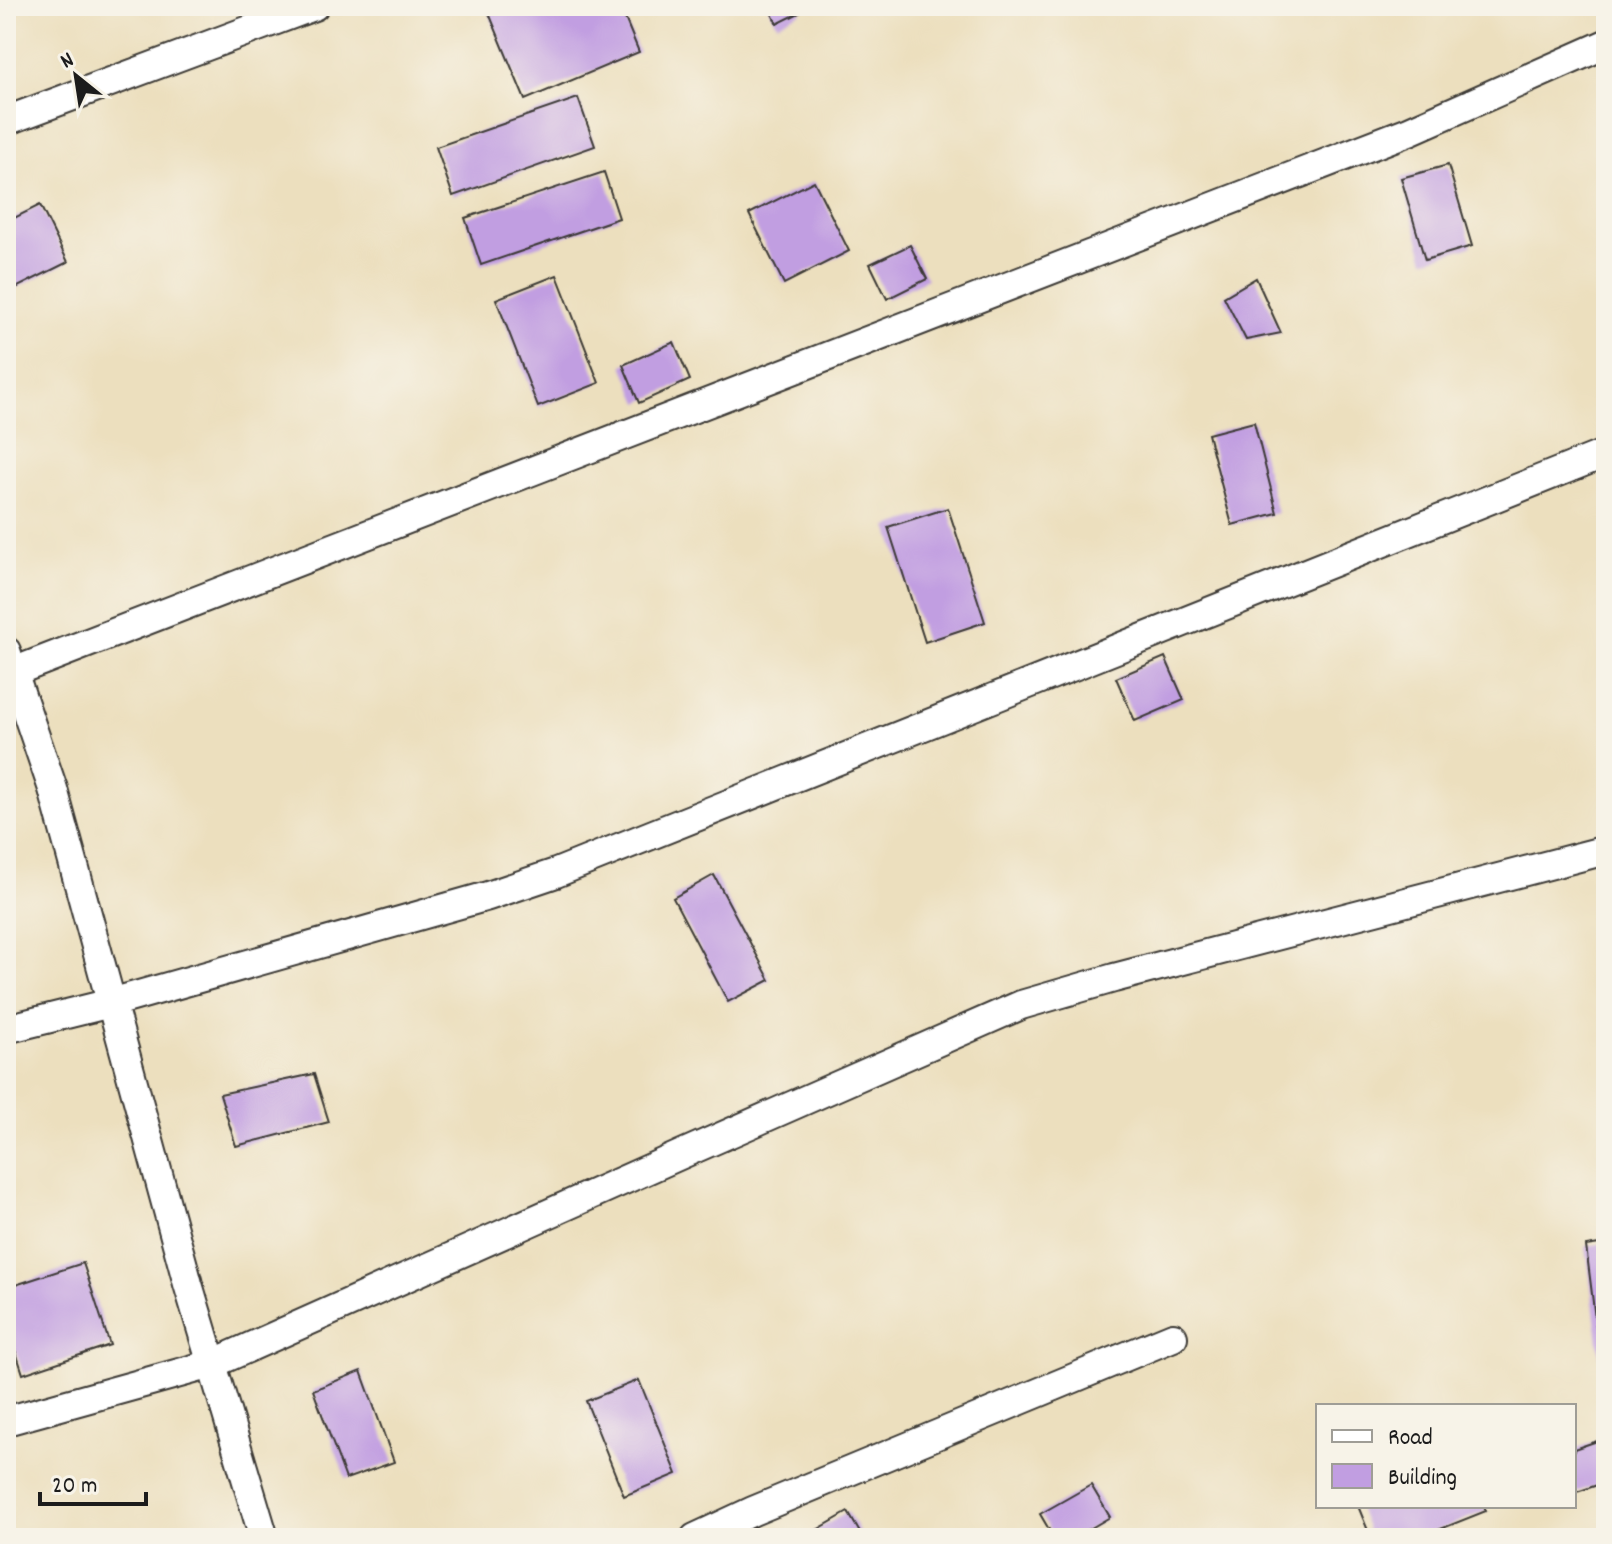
<svg xmlns="http://www.w3.org/2000/svg" width="1612" height="1544" viewBox="0 0 1612 1544" font-family="Dekko,sans-serif">
  <rect width="100%" height="100%" fill="#f7f3e8"/>
  <filter id="ink" filterUnits="userSpaceOnUse"><feTurbulence type="fractalNoise" baseFrequency=".0125" numOctaves="2"/><feDisplacementMap in="SourceGraphic" scale="16" xChannelSelector="R" yChannelSelector="G"/><feConvolveMatrix kernelMatrix="1 2 1 2 8 2 1 2 1" color-interpolation-filters="sRGB"/></filter>
  <filter id="wash" filterUnits="userSpaceOnUse"><feTurbulence type="fractalNoise" baseFrequency=".006" numOctaves="4" result="noise"/><feDisplacementMap in="SourceGraphic" scale="32" xChannelSelector="R" yChannelSelector="G"/><feGaussianBlur stdDeviation="1.8" result="paint"/><feColorMatrix in="noise" values="0 0 0 0 0 0 0 0 0 0 0 0 0 0 0 0 0 1.4 0 .05"/><feComposite in="paint" operator="in"/></filter>
  <g filter="url(#wash)">
    <rect width="100%" height="100%" fill="#ecdfbe"/>
    <g id="blocks">
      <!-- building -->
      <g fill="#c19ee1">
        <polygon points="486,6 620,6 639,52 525,100"/>
        <polygon points="768,6 798,6 801,12 777,24"/>
        <polygon points="578,98 595,146 453,196 436,147"/>
        <polygon points="1448,165 1472,246 1425,260 1401,178"/>
        <polygon points="604,172 619,218 481,265 465,218"/>
        <polygon points="814,181 849,251 784,284 749,214"/>
        <polygon points="40,205 68,262 6,293 6,222"/>
        <polygon points="910,245 927,279 887,299 870,264"/>
        <polygon points="557,275 599,383 538,407 496,299"/>
        <polygon points="1256,278 1281,333 1246,340 1224,297"/>
        <polygon points="674,342 690,380 639,403 623,365"/>
        <polygon points="1254,422 1277,513 1232,525 1208,434"/>
        <polygon points="948,508 985,622 925,642 888,527"/>
        <polygon points="1165,657 1184,700 1135,721 1116,678"/>
        <polygon points="714,875 770,980 728,1002 673,898"/>
        <polygon points="314,1074 329,1122 236,1146 220,1094"/>
        <polygon points="1606,1243 1606,1391 1604,1391 1586,1246"/>
        <polygon points="83,1263 110,1345 23,1374 6,1321 6,1288"/>
        <polygon points="361,1371 394,1462 346,1479 313,1390"/>
        <polygon points="639,1380 677,1474 624,1496 586,1401"/>
        <polygon points="1606,1438 1606,1482 1574,1493 1574,1449"/>
        <polygon points="1091,1485 1110,1517 1074,1538 1054,1538 1040,1514"/>
        <polygon points="1358,1506 1484,1506 1486,1511 1418,1538 1371,1538"/>
        <polygon points="848,1512 863,1538 803,1538"/>
      </g>
    </g>
  </g>
  <g filter="url(#ink)">
    <use href="#blocks" fill-opacity="0" stroke="#3b3934" stroke-width="2"/>
    <g fill="none" stroke-linecap="round" stroke-linejoin="round">
      <!-- street casing -->
      <g stroke="#3b3934" stroke-width="32">
        <g id="street">
          <polyline points="6,121 314,6"/>
          <polyline points="6,651 53,789 188,1284 264,1538"/>
          <polyline points="13,672 1409,131 1606,44"/>
          <polyline points="6,1029 111,1003 488,896 556,873 1606,453"/>
          <polyline points="6,1421 212,1364 680,1155 1021,1005 1114,978 1606,850"/>
          <polyline points="695,1538 753,1511 1173,1337"/>
        </g>
      </g>
      <!-- street -->
      <use href="#street" stroke="#fff" stroke-width="28"/>
    </g>
  </g>
  <!-- margin -->
  <rect width="1612" height="1544" fill="none" stroke="#f7f3e8" stroke-width="32"/>
  <!-- legend -->
  <rect x="1316" y="1404" width="260" height="104" fill="#f7f3e8" stroke="#9f9d96" stroke-width="2"/>
  <rect x="1332" y="1430" width="40" height="12" fill="#ffffff" stroke="#9f9d96" stroke-width="2"/>
  <text x="1388" y="1444" font-size="24" fill="#1c1c1c">Road</text>
  <rect x="1332" y="1464" width="40" height="24" fill="#c19ee1" stroke="#9f9d96" stroke-width="2"/>
  <text x="1388" y="1484" font-size="24" fill="#1c1c1c">Building</text>
  <!-- north arrow -->
  <g transform="translate(76 76) rotate(330)" stroke="#f7f3e8" stroke-width="6" paint-order="stroke">
  <path d="M0-6L14 30L0 20L-14 30Z" fill="#1c1c1c"/>
  <text y="-12" font-size="22" font-weight="bold" text-anchor="middle" fill="#1c1c1c">N</text>
  </g>
  <!-- scale -->
  <path d="M40 1492v12h106v-12" fill="none" stroke="#1c1c1c" stroke-width="4"/>
  <text x="52" y="1492" font-size="24" fill="#1c1c1c" stroke="#f7f3e8" stroke-width="6" paint-order="stroke">20 m</text>
</svg>
